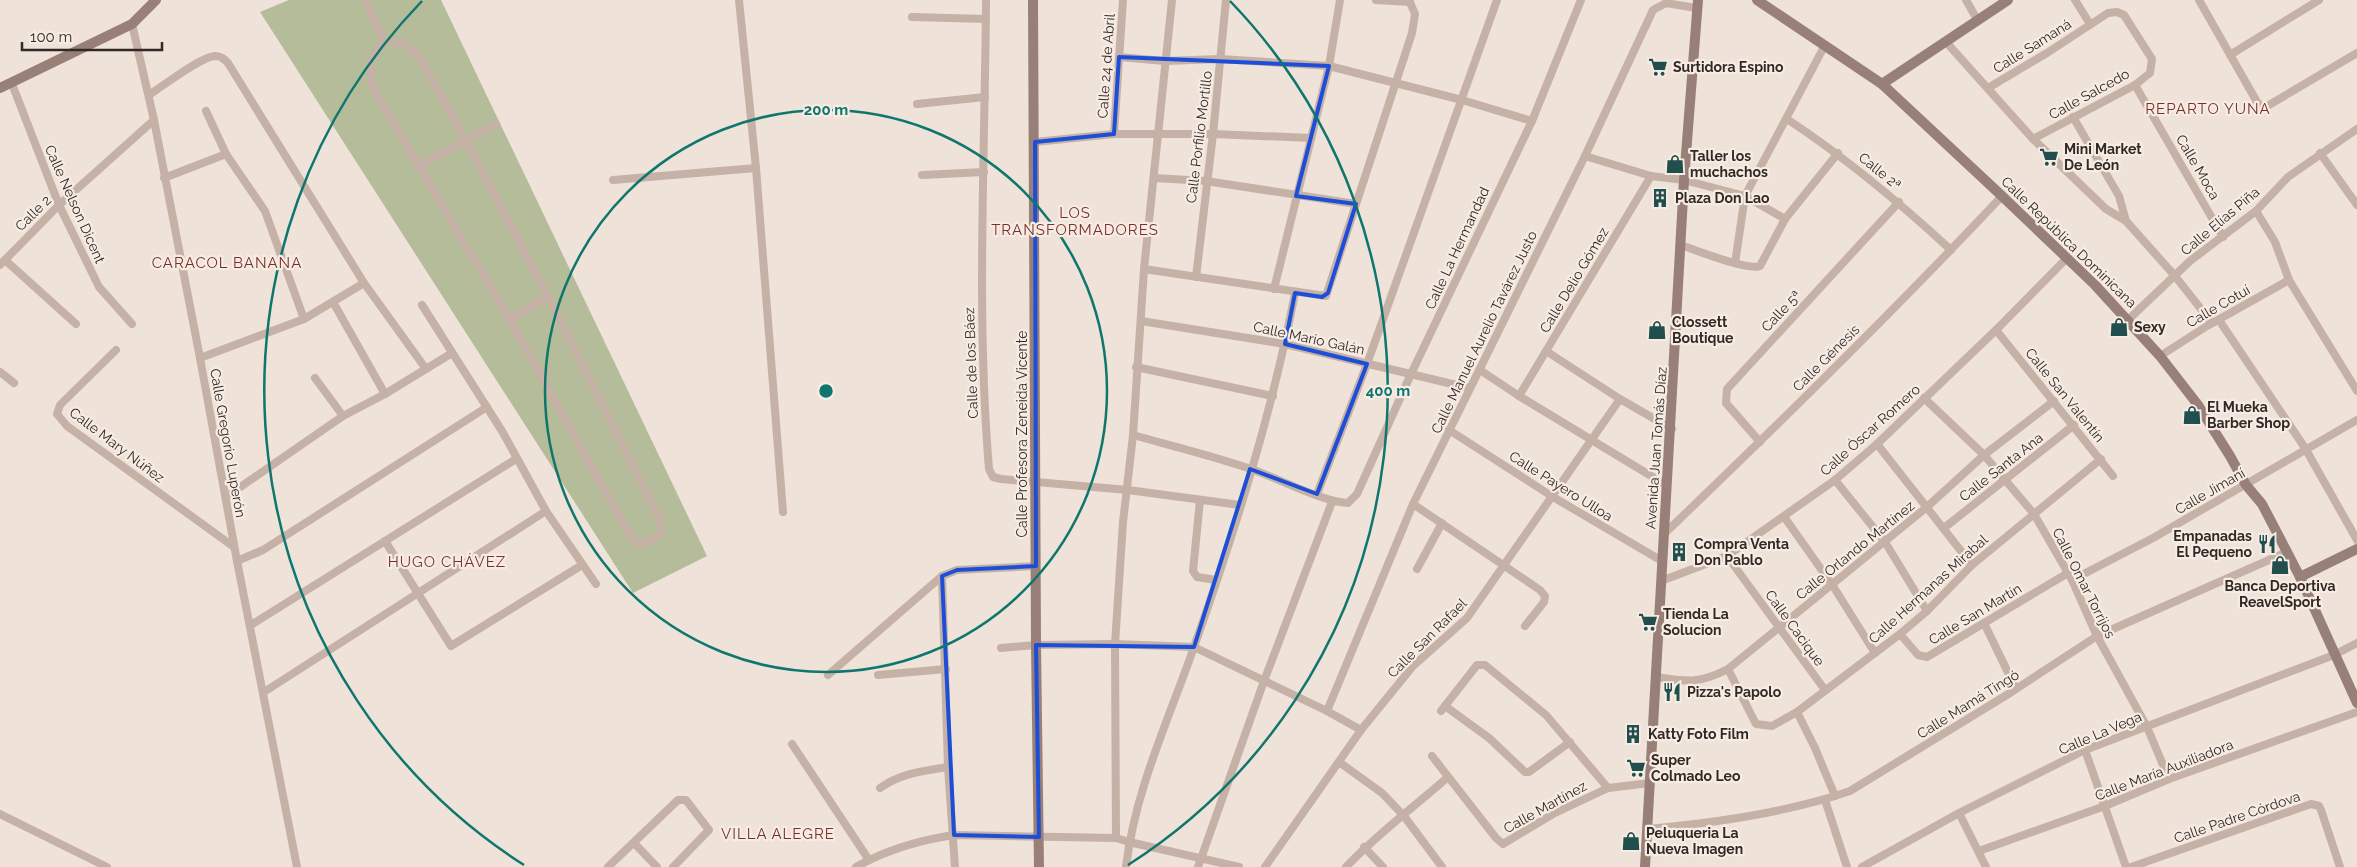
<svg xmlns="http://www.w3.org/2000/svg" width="2357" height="867" viewBox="0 0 2357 867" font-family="Raleway,sans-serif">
  <rect width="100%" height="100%" fill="#eee2d9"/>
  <!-- green -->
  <polygon fill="#b4bc9a" points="289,0 441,0 707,556 633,593 260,12"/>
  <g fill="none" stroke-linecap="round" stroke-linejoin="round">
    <!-- street -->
    <g stroke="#c5b1a6" stroke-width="8">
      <polyline points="365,0 384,41 370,60 372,87 510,320 630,536 638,544 651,541 661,534 660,520 548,296 466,141 419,56 403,43 384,41"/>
      <polyline points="739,0 756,168 783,512"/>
      <path d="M986,0C985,156 976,313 989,469L993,477L1001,479L1128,490L1240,505"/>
      <polyline points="1376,0 1410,2"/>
      <polyline points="1966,0 1978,21"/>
      <polyline points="2075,0 2090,24"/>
      <polyline points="2199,0 2257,102 2261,106 2269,105 2357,53"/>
      <polyline points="912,17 986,19"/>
      <polyline points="132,24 154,120 200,358 237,561 297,867"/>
      <polyline points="1946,42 2033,139 2106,209 2126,221 2175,276 2212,323"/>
      <polyline points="2230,55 2319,0"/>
      <polyline points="1119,57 1165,61 1220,59 1329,66 1462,100 1532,121"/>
      <polyline points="12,84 59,205 99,287 132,324"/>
      <polyline points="2135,85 2223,237"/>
      <polyline points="1988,88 2047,53 2108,13 2117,12 2124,15 2152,59 2150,73 2135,85 2033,139"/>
      <path d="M149,95C163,86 200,57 215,56C221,56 224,59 228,63L364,283L426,369"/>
      <polyline points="917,104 985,97"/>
      <polyline points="206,111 226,154"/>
      <polyline points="2073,117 2119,196 2126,221"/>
      <path d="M1787,119C1846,158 1899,202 1951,250"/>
      <polyline points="1114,134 1123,0"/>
      <polyline points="1035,142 1114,134 1213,134 1311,138"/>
      <polyline points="2320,153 2357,205"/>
      <polyline points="1585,156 1651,176 1684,180 1745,196 1785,219"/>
      <polyline points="419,166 496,124"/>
      <polyline points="922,175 984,172"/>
      <polyline points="164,178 226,154 265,211 304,319"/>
      <polyline points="1154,178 1206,181 1356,204"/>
      <polyline points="613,180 756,168"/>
      <polyline points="2256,211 2275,242 2289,280 2357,391"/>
      <path d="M1681,245C1695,250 1748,271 1760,266L1785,219L1838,153"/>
      <polyline points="5,260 76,324"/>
      <polyline points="1735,263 1745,196 1825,45"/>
      <polyline points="0,265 59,205 154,120"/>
      <polyline points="1144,269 1326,296 1412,33 1415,14 1409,0"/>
      <polyline points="1196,277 1213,134 1226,0"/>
      <polyline points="1274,289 1329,66 1340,0"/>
      <polyline points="333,302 385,394"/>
      <polyline points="422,305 502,431 546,511 596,584"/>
      <polyline points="2129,319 2190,261 2256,211 2288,177 2357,129"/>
      <polyline points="510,320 548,296"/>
      <polyline points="2219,320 2305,448 2357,540"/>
      <polyline points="1141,321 1285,344 1469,388"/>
      <polyline points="1996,330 2113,476"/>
      <polyline points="116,350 60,405 57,414 67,426 234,547"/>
      <polyline points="1546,351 1620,399 1672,429"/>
      <polyline points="2160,356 2207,326 2289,280"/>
      <polyline points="200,358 304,319 364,283"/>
      <polyline points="1136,367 1273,396"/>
      <polyline points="1480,370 1519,396 1666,485"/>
      <polyline points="0,372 14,383"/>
      <polyline points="315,378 343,416"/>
      <polyline points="1519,396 1651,176"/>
      <polyline points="1924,398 1984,455 2034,514 2072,580 2097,636 2147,727 2169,779"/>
      <polyline points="1449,430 1553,497 1662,561"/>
      <path d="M1133,435C1172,446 1213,456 1251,469C1280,479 1320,501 1348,503L1357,494L1411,374L1532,121L1581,0"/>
      <polyline points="1760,442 1726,403 1727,389 1899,202"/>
      <polyline points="1877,444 1972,565"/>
      <polyline points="1835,480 1885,542 1927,611"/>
      <polyline points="1317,494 1367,364 1497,0"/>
      <polyline points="226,497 343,416 385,394 452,353"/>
      <polyline points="1200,500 1193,571 1197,577 1216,580"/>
      <polyline points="1413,504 1540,590 1545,596 1544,602 1525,626"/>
      <polyline points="1785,518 1833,586 1875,653"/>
      <polyline points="1944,528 2074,425"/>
      <path d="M1664,534C1779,424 1893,312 2002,196"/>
      <polyline points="385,541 451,646 582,565"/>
      <polyline points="1727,556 1825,690"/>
      <polyline points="237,561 263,550 487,407"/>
      <polyline points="1417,569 1442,523"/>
      <polyline points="942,576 948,767 955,867"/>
      <polyline points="2072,580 2153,538 2357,420"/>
      <polyline points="1661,581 1727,556 1835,480 1877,444 1996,330 2067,258"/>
      <polyline points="1984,623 2016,689"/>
      <polyline points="251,625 516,459"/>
      <polyline points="1900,634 1918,655 1927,657 2068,573"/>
      <polyline points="1001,648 1036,645 1115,644 1194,647 1327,711 1361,730"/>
      <polyline points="1728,669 1756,724 1772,726 1797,712 1900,634 1927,611 1972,565 2101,459"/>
      <polyline points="828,675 942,576 957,570 1036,566"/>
      <polyline points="878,675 946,669"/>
      <path d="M1656,677C1687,682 1699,684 1728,669L1927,507L1984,455L2054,401"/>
      <polyline points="264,692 546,511"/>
      <polyline points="1445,706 1489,738 1525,772 1529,772 1570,742"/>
      <polyline points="1327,711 1413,504 1585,156 1653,10 1666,3 1696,8"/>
      <polyline points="1441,711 1477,665 1485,665 1546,715 1608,788"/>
      <polyline points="1797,712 1815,748 1835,796"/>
      <polyline points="792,744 869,860"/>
      <polyline points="2085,750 2126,867"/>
      <polyline points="1432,756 1496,838 1503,844 1553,814 1608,788 1650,783"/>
      <polyline points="1339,762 1382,793 1404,816 1442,867"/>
      <path d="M880,788C901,773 923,771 948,767"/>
      <polyline points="1825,800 1847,867"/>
      <polyline points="1959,813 1986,867"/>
      <polyline points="0,814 107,867"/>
      <path d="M1647,829C1714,823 1787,813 1850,791L2010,693L2097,636L2287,552"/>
      <polyline points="1116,838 1115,644 1123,522 1133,435 1144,269 1172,0"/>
      <polyline points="634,843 657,867"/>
      <polyline points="1364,847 1383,867"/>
      <polyline points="1979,851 2105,806 2169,779 2357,712"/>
      <polyline points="608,867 678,800 686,800 709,830 673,867"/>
      <path d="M856,867C886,850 920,840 954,835L1116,838L1129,842L1239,867"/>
      <path d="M1126,867C1135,790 1169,719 1194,647C1235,531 1272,413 1295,293"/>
      <polyline points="1198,867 1264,681 1332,502"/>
      <polyline points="1265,867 1361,730 1413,666 1467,618 1620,399"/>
      <path d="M1346,867C1377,834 1414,807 1448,777"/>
      <polyline points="1862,867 1959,813 2085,750 2334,655 2357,643"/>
      <polyline points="2131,867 2311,804 2319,806 2321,810 2340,867"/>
    </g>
    <!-- secondary -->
    <g stroke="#988078" stroke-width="10">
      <polyline points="1033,0 1036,645 1039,867"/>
      <polyline points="1757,0 1882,84 2002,196 2095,285 2160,356 2198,405 2230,456 2246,485 2262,504 2300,577 2357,703"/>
      <polyline points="1882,84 2008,0"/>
      <polyline points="0,88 132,24 156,0"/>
      <polyline points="2300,577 2357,549"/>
      <polyline points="1645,867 1684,180 1698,0"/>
    </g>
  </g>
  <!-- marked area -->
  <path fill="none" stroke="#1d4ed8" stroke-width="4" stroke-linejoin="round" d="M1119,57L1329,66L1296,196L1356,204L1328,293L1322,297L1295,293L1285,344L1367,364L1317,494L1250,469L1194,647L1036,645L1039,837L954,835L942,576L957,570L1036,566L1035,142L1114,134Z"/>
  <!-- distance rings -->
  <g fill="none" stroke="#0f766e" stroke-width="2.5">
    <circle cx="826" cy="391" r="281"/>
    <path d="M524 865A562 562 0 0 1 422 1M1230 1A562 562 0 0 1 1128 865"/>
  </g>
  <!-- icons -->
  <defs>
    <g id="supermarket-bare" transform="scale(1.5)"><path d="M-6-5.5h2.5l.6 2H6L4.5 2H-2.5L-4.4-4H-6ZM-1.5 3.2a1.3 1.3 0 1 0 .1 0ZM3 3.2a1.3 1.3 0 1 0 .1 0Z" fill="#204f4d" stroke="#f7ece4" stroke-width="2.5" paint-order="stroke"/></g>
    <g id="shop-bare" transform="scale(1.5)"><path d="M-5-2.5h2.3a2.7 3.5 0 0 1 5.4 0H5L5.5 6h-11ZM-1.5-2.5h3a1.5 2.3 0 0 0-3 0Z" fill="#204f4d" stroke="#f7ece4" stroke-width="2.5" paint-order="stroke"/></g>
    <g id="building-bare" transform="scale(1.5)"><path d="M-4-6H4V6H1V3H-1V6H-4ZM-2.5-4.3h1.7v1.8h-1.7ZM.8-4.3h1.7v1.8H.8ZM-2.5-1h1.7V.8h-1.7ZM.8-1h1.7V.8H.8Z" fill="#204f4d" stroke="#f7ece4" stroke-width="2.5" paint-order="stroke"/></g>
    <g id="restaurant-bare" transform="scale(1.5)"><path d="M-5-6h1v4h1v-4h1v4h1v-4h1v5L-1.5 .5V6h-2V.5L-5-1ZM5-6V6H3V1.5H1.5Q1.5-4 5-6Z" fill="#204f4d" stroke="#f7ece4" stroke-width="2.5" paint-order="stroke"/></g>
  </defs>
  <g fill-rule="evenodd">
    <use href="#supermarket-bare" x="1658" y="67"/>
    <use href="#supermarket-bare" x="2049" y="157"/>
    <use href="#shop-bare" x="1675" y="164"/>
    <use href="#building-bare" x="1660" y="198"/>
    <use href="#shop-bare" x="2119" y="327"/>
    <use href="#shop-bare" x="1657" y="330"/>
    <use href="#shop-bare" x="2192" y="415"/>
    <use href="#restaurant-bare" x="2267" y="544"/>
    <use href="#building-bare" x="1679" y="552"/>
    <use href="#shop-bare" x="2280" y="565"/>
    <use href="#supermarket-bare" x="1648" y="622"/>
    <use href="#restaurant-bare" x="1672" y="692"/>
    <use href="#building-bare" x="1633" y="734"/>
    <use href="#supermarket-bare" x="1636" y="768"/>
    <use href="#shop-bare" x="1631" y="841"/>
  </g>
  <g text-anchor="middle" stroke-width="4.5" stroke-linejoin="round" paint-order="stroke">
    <!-- street labels -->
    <g font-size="14" fill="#322926" stroke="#f7ece4">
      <text transform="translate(2032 46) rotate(-32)" y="5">Calle Samaná</text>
      <text transform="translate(1106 66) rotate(-86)" y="5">Calle 24 de Abril</text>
      <text transform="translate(2089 94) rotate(-29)" y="5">Calle Salcedo</text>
      <text transform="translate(1199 137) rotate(-83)" y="5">Calle Porfilio Mortillo</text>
      <text transform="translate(2198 167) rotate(60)" y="5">Calle Moca</text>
      <text transform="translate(1880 171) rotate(39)" y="5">Calle 2ª</text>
      <text transform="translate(75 204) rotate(66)" y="5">Calle Nelson Dicent</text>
      <text transform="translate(33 213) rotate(-45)" y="5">Calle 2</text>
      <text transform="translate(2220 221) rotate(-40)" y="5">Calle Elías Piña</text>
      <text transform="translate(2069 242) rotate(44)" y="5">Calle República Dominicana</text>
      <text transform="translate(1457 248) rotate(-65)" y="5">Calle La Hermandad</text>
      <text transform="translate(1574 280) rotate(-59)" y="5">Calle Delio Gómez</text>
      <text transform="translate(2218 306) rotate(-30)" y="5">Calle Cotuí</text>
      <text transform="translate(1781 311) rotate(-47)" y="5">Calle 5ª</text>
      <text transform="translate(1484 332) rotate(-64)" y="5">Calle Manuel Aurelio Tavárez Justo</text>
      <text transform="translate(1309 338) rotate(12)" y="5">Calle Mario Galán</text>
      <text transform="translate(1826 358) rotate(-45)" y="5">Calle Génesis</text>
      <text transform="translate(971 363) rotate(-92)" y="5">Calle de los Báez</text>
      <text transform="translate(2065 395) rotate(51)" y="5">Calle San Valentín</text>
      <text transform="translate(1870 430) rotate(-42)" y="5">Calle Óscar Romero</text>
      <text transform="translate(1022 434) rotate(-90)" y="5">Calle Profesora Zeneida Vicente</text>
      <text transform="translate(228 443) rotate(80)" y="5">Calle Gregorio Luperón</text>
      <text transform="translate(117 445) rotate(37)" y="5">Calle Mary Núñez</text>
      <text transform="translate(1656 448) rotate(-86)" y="5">Avenida Juan Tomás Díaz</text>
      <text transform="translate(2001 467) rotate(-38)" y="5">Calle Santa Ana</text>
      <text transform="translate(1561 486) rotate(32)" y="5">Calle Payero Ulloa</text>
      <text transform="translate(2210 491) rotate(-30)" y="5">Calle Jimaní</text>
      <text transform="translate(1855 550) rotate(-39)" y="5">Calle Orlando Martínez</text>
      <text transform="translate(2084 583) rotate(63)" y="5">Calle Omar Torrijos</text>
      <text transform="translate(1928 589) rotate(-42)" y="5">Calle Hermanas Mirabal</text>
      <text transform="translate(1975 614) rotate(-31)" y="5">Calle San Martín</text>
      <text transform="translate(1795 628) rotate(54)" y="5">Calle Cacique</text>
      <text transform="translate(1427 638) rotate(-45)" y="5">Calle San Rafael</text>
      <text transform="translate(1968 704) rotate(-32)" y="5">Calle Mamá Tingó</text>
      <text transform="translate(2100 733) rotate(-23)" y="5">Calle La Vega</text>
      <text transform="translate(2164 770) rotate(-21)" y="5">Calle María Auxiliadora</text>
      <text transform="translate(1545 807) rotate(-29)" y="5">Calle Martínez</text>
      <text transform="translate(2237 817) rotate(-19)" y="5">Calle Padre Córdova</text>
    </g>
    <!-- poi labels -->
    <g font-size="14" font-weight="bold" fill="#322926" stroke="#f7ece4" text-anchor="start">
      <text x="1673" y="72">Surtidora Espino</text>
      <text x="2064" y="154">Mini Market<tspan x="2064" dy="16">De León</tspan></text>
      <text x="1690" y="161">Taller los<tspan x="1690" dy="16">muchachos</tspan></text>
      <text x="1675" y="203">Plaza Don Lao</text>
      <text x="1672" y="327">Clossett<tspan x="1672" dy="16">Boutique</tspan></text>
      <text x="2134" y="332">Sexy</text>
      <text x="2207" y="412">El Mueka<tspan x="2207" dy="16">Barber Shop</tspan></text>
      <text x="2252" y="541" text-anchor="end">Empanadas<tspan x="2252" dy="16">El Pequeno</tspan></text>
      <text x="1694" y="549">Compra Venta<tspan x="1694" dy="16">Don Pablo</tspan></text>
      <text x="2280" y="591" text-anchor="middle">Banca Deportiva<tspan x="2280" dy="16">ReavelSport</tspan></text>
      <text x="1663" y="619">Tienda La<tspan x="1663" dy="16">Solucion</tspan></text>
      <text x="1687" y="697">Pizza's Papolo</text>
      <text x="1648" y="739">Katty Foto Film</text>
      <text x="1651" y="765">Super<tspan x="1651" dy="16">Colmado Leo</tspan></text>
      <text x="1646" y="838">Peluqueria La<tspan x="1646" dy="16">Nueva Imagen</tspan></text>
    </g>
    <!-- neighbourhood labels -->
    <g font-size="15" letter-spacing="1" fill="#793127" stroke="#f7ece4">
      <text x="2208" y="114">REPARTO YUNA</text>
      <text x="1075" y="218">LOS<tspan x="1075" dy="17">TRANSFORMADORES</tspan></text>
      <text x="227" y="268">CARACOL BANANA</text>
      <text x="447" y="567">HUGO CHÁVEZ</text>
      <text x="778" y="839">VILLA ALEGRE</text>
    </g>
  </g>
  <circle cx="826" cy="391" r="8" fill="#0f766e" stroke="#f7ece4" stroke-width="2.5"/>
  <g font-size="15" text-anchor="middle" font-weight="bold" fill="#0f766e" stroke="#f7ece4" stroke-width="4.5" stroke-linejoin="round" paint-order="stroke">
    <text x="826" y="115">200 m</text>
    <text x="1388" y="396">400 m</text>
  </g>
  <!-- scale -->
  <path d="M22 42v8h140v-8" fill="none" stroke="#322926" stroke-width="2.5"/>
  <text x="30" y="42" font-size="15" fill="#322926" stroke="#f7ece4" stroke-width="4" paint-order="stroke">100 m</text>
</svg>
